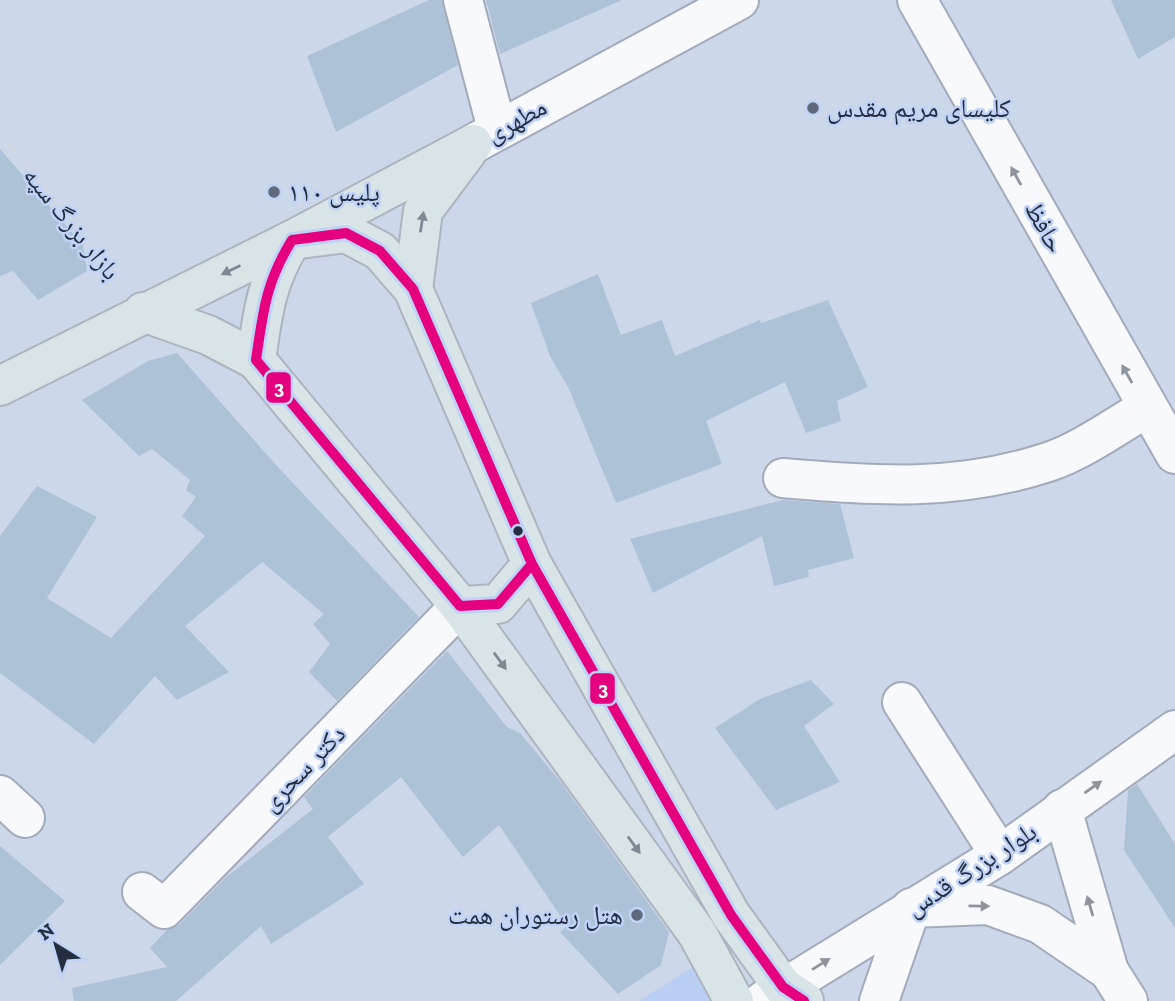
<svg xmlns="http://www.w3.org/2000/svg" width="1175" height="1001" viewBox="0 0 1175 1001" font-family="'Zilla Slab','Noto Naskh Arabic',serif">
  <rect width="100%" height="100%" fill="#cdd7ea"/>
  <!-- built -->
  <polygon fill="#bbcff4" points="699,963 710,1001 639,1001"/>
  <!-- building -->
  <g fill="#adc2d7">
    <polygon points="429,0 442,0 458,65 336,132 307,56"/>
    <polygon points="486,0 622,0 500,54"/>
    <polygon points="1111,0 1175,0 1175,37 1138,59"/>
    <polygon points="0,149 83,245 87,271 38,300 13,271 0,276"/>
    <polygon points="598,274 621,335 662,320 675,356 760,320 761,323 828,300 868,387 837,401 841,421 806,433 785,382 706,421 722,464 616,503 569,389 550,356 531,303"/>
    <polygon points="177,353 276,465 419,617 337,701 309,672 330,644 313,624 324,614 262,562 185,626 229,672 177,700 155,676 94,744 0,673 0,536 37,486 97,517 47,598 111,638 205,536 182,516 196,497 186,490 190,480 152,449 139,456 82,400 148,361"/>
    <polygon points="783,500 840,504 854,558 808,570 809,577 774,586 762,536 653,593 630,539"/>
    <polygon points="447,651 507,727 520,733 560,781 669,932 661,965 618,994 560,932 567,926 499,825 463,857 401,777 328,837 364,884 271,944 261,926 176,1001 74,1001 72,988 167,967 150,948 167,930 180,924 225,878 313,809 304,797"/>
    <polygon points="811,680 834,704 804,726 840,782 776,810 715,728 760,699"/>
    <polygon points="1137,784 1175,844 1175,928 1124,850 1128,790"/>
    <polygon points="0,846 65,901 0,965"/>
  </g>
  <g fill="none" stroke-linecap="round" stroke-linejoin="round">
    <!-- minor casing -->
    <g stroke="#a2aabb" stroke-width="42">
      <g id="minor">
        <polyline points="463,0 497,129"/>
        <polyline points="917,0 1175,454"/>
        <polyline points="473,144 739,0"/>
        <path d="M783,478C875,486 958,492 1048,462C1080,452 1117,425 1147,408"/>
        <polyline points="902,702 1000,855"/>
        <polyline points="0,795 25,818"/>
        <polyline points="1062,809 1109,971 1128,1001"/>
        <polyline points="142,892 164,909 460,606"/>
        <polyline points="763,1001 1000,855 1175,730"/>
        <polyline points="879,1001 911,908 988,905 1040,924 1109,971"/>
      </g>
    </g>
    <!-- major casing -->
    <g stroke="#aeb4bf" stroke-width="42">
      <g id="major">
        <polyline points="413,289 423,211 467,152"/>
        <polyline points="143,312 208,335 256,360"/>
        <polyline points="0,386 292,240 473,144"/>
        <path d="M532,564L498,604L460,606L256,360C263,311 266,282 292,240L346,233L380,251L413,289L532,564L731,915L783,987L804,1001"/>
        <polyline points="460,606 697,933 734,1001"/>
      </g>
    </g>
    <!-- path -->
    <polyline stroke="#d4d7dd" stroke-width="4.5" stroke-dasharray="2 5" stroke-linecap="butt" points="0,133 119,282"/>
    <!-- minor -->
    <use href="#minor" stroke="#f8f9fc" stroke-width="38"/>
    <!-- major -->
    <use href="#major" stroke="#d9e4e7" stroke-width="38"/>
    <!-- bus-1 casing -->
    <g stroke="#c0d3f7" stroke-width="16">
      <path id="bus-1" d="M532,564L498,604L460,606L256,360C263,311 266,282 292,240L346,233L380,251L413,289L532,564L731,915L783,987L804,1001"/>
    </g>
    <!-- bus-1 -->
    <use href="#bus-1" stroke="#e5007d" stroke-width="10"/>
  </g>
  <!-- one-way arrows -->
  <defs><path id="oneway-solid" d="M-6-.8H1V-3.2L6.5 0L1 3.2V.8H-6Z" transform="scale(1.75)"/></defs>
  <g fill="#8e949e">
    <use href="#oneway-solid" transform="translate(1016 176) rotate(-119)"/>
    <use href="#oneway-solid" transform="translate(1127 374) rotate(-119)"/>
    <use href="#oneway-solid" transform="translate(1093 787) rotate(-35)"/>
    <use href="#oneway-solid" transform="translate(979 906) rotate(1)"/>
    <use href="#oneway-solid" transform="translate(1090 906) rotate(-106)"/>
    <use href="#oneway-solid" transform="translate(821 964) rotate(-32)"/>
  </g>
  <g fill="#7f8994">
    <use href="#oneway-solid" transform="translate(422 222) rotate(-81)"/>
    <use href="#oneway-solid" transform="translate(231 270) rotate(154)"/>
    <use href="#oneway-solid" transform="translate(500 661) rotate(54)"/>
    <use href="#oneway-solid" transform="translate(634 845) rotate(54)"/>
  </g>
  <!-- markers -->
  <g fill="#60697c" stroke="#c0d3f7" stroke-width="2.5">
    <circle cx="813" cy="108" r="7"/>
    <circle cx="274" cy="192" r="7"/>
    <circle cx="637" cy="915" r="7"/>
  </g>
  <circle fill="#252e40" stroke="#c0d3f7" stroke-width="2.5" cx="518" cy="531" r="6"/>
  <g text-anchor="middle" stroke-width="5" stroke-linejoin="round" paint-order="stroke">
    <!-- poi labels -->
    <g font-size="26" fill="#252e40" stroke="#c0d3f7" text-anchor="start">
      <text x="827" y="117">کلیسای مریم مقدس</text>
      <text x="288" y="201">پلیس ۱۱۰</text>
      <text x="623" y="924" text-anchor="end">هتل رستوران همت</text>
    </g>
    <!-- street labels -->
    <g font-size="26" fill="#252e40" stroke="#c0d3f7">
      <text transform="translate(516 120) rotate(-29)" y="9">مطهری</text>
      <text transform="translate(72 223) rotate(51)" y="9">بازار بزرگ سپه</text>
      <text transform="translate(1045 227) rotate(61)" y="9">حافظ</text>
      <text transform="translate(303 768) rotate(-46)" y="9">دکتر سحری</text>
      <text transform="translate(971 869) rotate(-33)" y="9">بلوار بزرگ قدس</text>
    </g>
  </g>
  <g stroke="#c0d3f7" stroke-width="2.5">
    <rect x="265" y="371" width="27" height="33" rx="7" fill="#e5007d"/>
    <rect x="589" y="672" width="27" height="33" rx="7" fill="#e5007d"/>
  </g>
  <g font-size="19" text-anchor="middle" font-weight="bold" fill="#fff">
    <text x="279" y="394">3</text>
    <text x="603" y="695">3</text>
  </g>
  <!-- north arrow -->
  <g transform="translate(56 945) rotate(323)" stroke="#c0d3f7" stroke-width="5" paint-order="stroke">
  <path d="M0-5L12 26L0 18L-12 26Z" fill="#252e40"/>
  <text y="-10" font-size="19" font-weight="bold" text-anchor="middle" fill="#252e40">N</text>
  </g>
</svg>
